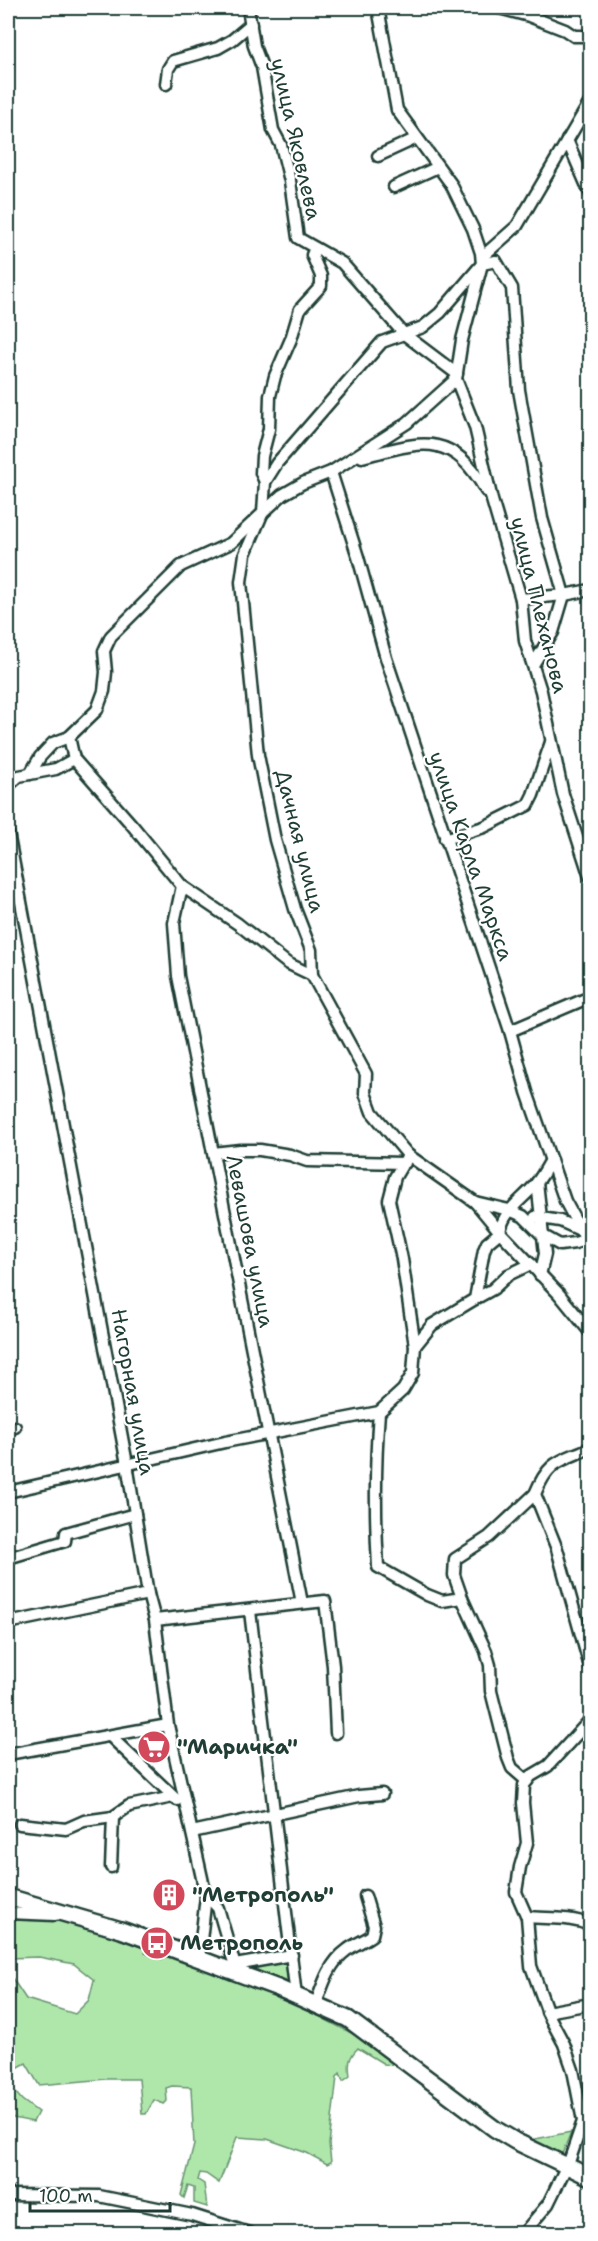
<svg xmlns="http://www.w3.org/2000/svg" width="598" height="2241" viewBox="0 0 598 2241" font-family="'Shantell Sans',sans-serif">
  <rect width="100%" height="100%" fill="#fff"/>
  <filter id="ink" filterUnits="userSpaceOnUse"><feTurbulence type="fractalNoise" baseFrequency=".0167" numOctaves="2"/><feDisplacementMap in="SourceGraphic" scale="12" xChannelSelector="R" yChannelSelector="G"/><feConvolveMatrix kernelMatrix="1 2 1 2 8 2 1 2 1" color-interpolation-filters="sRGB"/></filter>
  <g filter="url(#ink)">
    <!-- green -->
    <g fill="#afe7ab" stroke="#679270" stroke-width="1.5">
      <path d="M8,1917L66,1920L147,1947L145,1953L162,1959L164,1952L292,1998L326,2020L363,2039L395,2063L392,2065L384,2064L358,2048C349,2057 348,2063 350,2076L343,2081L340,2073L337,2077L329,2144L331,2162L327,2164L307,2153L267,2139L237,2137L219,2183L206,2174L200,2173L198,2180L204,2184L207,2207L194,2203V2188L188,2186L184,2198L181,2195L194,2145L191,2087L172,2086L166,2088L167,2101L164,2104L154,2100L146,2114H142L139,2079H106L39,2085L26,2063L8,2073V2006C14,1994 8,1985 8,1972L26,1999L75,2014L89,2000L94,1980L74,1964L39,1957L8,1958Z"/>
      <polygon points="283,1960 290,1967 292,1985 248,1966"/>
      <polygon points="8,2084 22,2100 38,2112 33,2122 8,2117"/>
      <polygon points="571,2132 562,2154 530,2140"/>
    </g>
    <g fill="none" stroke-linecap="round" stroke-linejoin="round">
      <!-- minor casing -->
      <g stroke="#1f3d34" stroke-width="15">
        <g id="minor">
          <polyline points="248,8 254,46 262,67 273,130 281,145 290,181 298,238 342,263 404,334 423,327 440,313 482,264 496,261 512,288 519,390 542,518 564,595 553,632 533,665"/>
          <polyline points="499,8 529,16 565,30 574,36 590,36"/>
          <polyline points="166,84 168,69 173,61 218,48 232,40 251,24"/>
          <polyline points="567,140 590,193"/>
          <polyline points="378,156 417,138"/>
          <polyline points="394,187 438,167"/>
          <polyline points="482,257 517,226 590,102"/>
          <polyline points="456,379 475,427 492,500 521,599 525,641 541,691 563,794 590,877"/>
          <path d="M362,457C421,442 451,429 486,491"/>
          <polyline points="331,472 358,557 386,658 510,1031 527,1092 565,1201 590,1247"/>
          <polyline points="265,482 261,473 262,456 269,429 270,396 275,376 291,339 300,309 321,286 321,276 312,255 315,248"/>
          <polyline points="521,599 564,595 590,590"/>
          <polyline points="69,737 74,759 132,825 182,886 238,924 287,963 312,975"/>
          <polyline points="30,774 40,757 53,743 69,737 97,710 104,691 106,672 104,651 111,636 181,566 231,543 282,495 303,483 331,472 407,423 456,379 462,340 482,264 481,253 473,229 451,184 397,110 378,8"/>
          <polyline points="8,786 19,776 56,769 74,759"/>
          <polyline points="8,833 127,1464 148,1594 155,1620 168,1725 206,1896 199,1958"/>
          <polyline points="445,839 484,827 528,805 533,795 551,742"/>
          <polyline points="182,886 174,923 178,976 302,1603"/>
          <polyline points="510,1031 590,997"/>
          <polyline points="213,1153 240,1150 260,1150 290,1155 307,1161 405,1163"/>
          <polyline points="408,1155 475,1202 509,1210 523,1216 542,1235 560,1245 575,1243 590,1238"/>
          <polyline points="537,1182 545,1254 540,1275"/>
          <polyline points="475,1202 500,1232"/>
          <polyline points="535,1217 560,1221 580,1230"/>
          <path d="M500,1232C503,1211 521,1201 535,1185C541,1178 546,1169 551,1160"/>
          <polyline points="475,1299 493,1289 508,1275 531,1264"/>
          <polyline points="415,1346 432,1325 475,1299 484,1250 487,1243 500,1232 559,1294 590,1332"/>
          <path d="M379,1412C375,1464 375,1515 378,1567L427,1595L442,1601L462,1598L454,1575L455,1559L489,1537L535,1494"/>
          <polyline points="8,1428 15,1427"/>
          <path d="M590,1448C559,1462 549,1460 535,1494L557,1549L590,1667"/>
          <polyline points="8,1492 225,1442 379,1412 403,1390 413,1373 415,1346 402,1259 389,1200 395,1177 408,1155 372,1112 365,1093 366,1074 312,975 311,950 295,909 275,840 258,755 241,582 245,554 263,512 265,482 277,463 382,342 404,334 457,374"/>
          <polyline points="8,1558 65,1541 66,1533 135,1514"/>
          <polyline points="462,1598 486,1651 490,1665 491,1691 508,1758 512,1768 527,1781"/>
          <polyline points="250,1611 296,1996"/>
          <polyline points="155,1620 325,1601 333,1666 336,1733"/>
          <polyline points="8,1623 148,1594"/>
          <polyline points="110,1736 177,1800"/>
          <polyline points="8,1754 168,1725"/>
          <polyline points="20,1824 66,1829 84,1821 113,1817 129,1806 173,1797"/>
          <polyline points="192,1832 359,1796 382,1794"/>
          <polyline points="111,1867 113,1817"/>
          <polyline points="206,1895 218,1908 237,1973"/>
          <polyline points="8,1913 55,1915"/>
          <path d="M527,1917C549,1919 569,1916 590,1925"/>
          <polyline points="235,1965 292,1955"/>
          <path d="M316,2004C323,1984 329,1963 347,1950C355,1944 364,1941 372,1935L374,1926L365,1896"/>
          <polyline points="547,2012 590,2004"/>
          <polyline points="8,2195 99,2196 192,2215 252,2234"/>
          <polyline points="523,2234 548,2204 570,2159 583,2121 573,2070 564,2044 549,2016 531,1966 527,1917 516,1892 520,1867 527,1843 523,1803 524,1785 531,1776 548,1766 590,1720"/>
        </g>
      </g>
      <!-- secondary casing -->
      <g stroke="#1f3d34" stroke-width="20">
        <polyline id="secondary" points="8,1897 121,1930 157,1943 278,1988 348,2019 495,2129 515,2141 590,2177"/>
      </g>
      <!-- minor -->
      <use href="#minor" stroke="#fff" stroke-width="10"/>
      <!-- secondary -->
      <use href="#secondary" stroke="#fff" stroke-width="15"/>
    </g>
  </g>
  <!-- icons -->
  <defs>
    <g id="supermarket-disc" transform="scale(1.725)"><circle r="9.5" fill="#d1495b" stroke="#fff"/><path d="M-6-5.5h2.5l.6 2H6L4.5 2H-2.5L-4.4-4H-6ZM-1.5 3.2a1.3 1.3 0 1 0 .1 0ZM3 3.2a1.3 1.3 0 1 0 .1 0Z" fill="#fff"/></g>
    <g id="building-disc" transform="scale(1.725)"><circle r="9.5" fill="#d1495b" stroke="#fff"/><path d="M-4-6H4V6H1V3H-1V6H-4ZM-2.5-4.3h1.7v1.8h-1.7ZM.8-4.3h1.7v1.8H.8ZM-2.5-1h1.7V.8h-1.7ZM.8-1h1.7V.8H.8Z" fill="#fff"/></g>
    <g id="bus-disc" transform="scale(1.725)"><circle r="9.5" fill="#d1495b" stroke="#fff"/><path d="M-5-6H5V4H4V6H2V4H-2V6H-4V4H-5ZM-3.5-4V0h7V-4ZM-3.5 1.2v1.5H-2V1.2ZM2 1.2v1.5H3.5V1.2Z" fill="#fff"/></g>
  </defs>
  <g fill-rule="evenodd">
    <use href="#supermarket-disc" x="154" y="1747"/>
    <use href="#building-disc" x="169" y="1895"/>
    <use href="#bus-disc" x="157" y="1943"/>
  </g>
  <g text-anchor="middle" stroke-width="4.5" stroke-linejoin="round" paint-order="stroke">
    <!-- street labels -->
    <g font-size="21" fill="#1f3d34" stroke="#fff">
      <text transform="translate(296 139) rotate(77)" y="7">улица Яковлева</text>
      <text transform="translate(539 605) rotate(76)" y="7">улица Плеханова</text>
      <text transform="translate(300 841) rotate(76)" y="7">Дачная улица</text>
      <text transform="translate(471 856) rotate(71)" y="7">улица Карла Маркса</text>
      <text transform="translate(250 1241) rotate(79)" y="7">Левашова улица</text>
      <text transform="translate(133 1392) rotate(80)" y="7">Нагорная улица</text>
    </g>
    <!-- poi labels -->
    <g font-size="21" font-weight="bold" fill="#1f3d34" stroke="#fff" text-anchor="start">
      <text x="177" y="1754">"Маричка"</text>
      <text x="192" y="1902">"Метрополь"</text>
      <text x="180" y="1950">Метрополь</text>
    </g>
  </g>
  <!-- margin -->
  <rect width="598" height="2241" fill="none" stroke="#fff" stroke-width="30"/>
  <rect x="15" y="15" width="568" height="2211" fill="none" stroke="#1f3d34" stroke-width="2" filter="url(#ink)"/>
  <!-- scale -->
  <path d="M30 2202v9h140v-9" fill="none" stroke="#1f3d34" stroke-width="3"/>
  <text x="39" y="2202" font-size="18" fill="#1f3d34" stroke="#ffffff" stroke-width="4.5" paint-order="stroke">100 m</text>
</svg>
